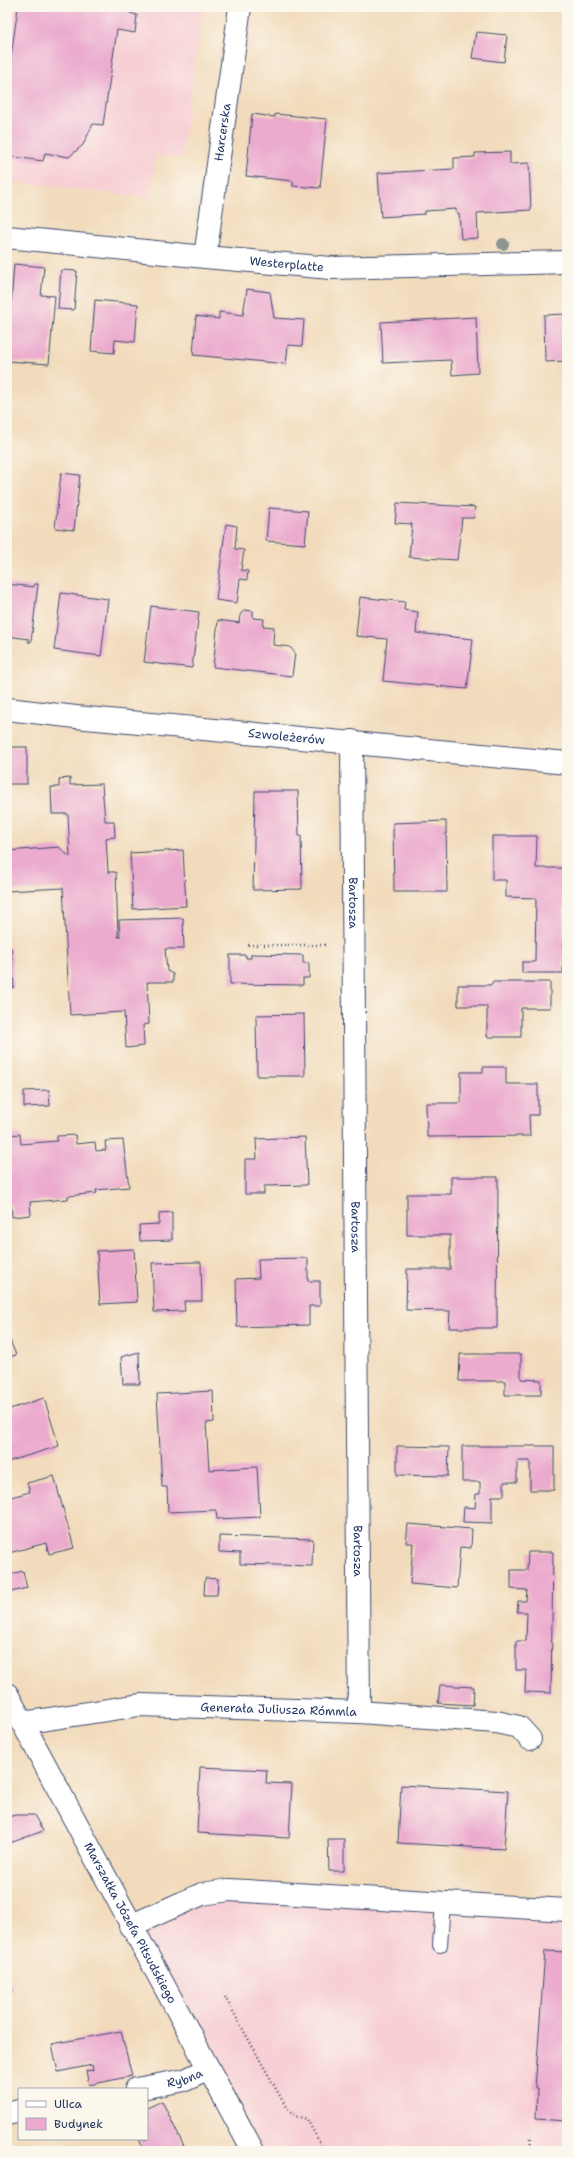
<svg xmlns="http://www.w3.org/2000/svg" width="574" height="2158" viewBox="0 0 574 2158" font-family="'Shantell Sans',sans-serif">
  <rect width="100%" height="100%" fill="#fbf7ec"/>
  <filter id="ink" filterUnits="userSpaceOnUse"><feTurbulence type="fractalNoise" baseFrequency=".025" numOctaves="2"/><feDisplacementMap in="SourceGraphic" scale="8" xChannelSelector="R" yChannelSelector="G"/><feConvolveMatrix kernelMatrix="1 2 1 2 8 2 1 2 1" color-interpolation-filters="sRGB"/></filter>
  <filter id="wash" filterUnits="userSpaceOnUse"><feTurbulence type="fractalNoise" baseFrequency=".012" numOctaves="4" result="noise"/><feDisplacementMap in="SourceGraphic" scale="16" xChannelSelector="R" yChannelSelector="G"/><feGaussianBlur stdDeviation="0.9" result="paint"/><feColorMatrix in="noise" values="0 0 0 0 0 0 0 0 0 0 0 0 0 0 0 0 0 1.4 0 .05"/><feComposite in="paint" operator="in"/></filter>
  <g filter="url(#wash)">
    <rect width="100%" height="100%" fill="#f2dbbc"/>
    <!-- built -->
    <g fill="#f7cfd4">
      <polygon points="7,7 204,7 181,158 156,155 150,198 7,181"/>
      <polygon points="218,1894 567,1914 567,2151 263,2151 135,1928"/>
    </g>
    <g id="blocks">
      <!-- building -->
      <g fill="#ebaace">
        <polygon points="18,7 131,7 130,13 137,15 135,33 117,30 103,125 93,124 83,145 69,157 45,153 43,161 7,156 7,71 9,71"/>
        <polygon points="476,32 507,35 504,62 472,58"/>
        <polygon points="252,114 275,117 275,114 327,119 320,188 293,186 293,181 246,176"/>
        <polygon points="510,152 510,164 529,163 531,210 477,213 478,238 461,239 459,213 456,213 456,209 425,211 425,214 381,217 378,173 454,169 454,158 475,157 475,153"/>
        <polygon points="14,264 44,267 41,295 55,296 49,364 7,361 7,331 9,331"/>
        <polygon points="61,270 77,271 74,310 58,309"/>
        <polygon points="247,289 270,292 274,318 304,320 302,346 288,345 286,364 193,355 196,316 219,319 219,312 243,315"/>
        <polygon points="95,300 138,304 135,342 115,340 114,353 91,351"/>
        <polygon points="567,314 567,361 545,362 544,315"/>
        <polygon points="476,317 478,373 452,375 451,360 383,363 381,322"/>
        <polygon points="61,473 80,475 74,530 55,528"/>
        <polygon points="397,503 475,507 474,518 462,518 457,560 409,557 412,524 395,523"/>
        <polygon points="269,508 308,511 305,544 266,541"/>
        <polygon points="226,524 237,526 235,549 244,550 241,570 248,571 247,580 240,579 237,603 216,600"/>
        <polygon points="7,584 34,587 34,584 38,584 31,642 28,642 29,639 7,636"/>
        <polygon points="61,593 108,599 101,656 54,650"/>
        <polygon points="360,597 405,602 404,610 418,612 416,633 473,639 467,689 383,681 387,639 356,636"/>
        <polygon points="151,606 199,612 192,668 144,662"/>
        <polygon points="244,610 253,611 253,618 264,619 263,626 274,627 273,645 290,647 295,653 292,676 213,667 218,620 239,623 240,615"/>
        <rect x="7" y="747" width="20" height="37"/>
        <polygon points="70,778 70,785 102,784 105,821 114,821 115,837 106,838 108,872 116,872 118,937 120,937 119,920 183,918 184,949 165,949 167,971 173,974 173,982 147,982 149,1024 143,1025 144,1046 126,1048 124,1012 70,1015 63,888 7,891 7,851 59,847 70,857 68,814 52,814 51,787 59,787 59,779"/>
        <polygon points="255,791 298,791 299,836 301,836 302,889 253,890"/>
        <polygon points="446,821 447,892 394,892 393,823"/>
        <polygon points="492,836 537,836 536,868 564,868 563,973 522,973 522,962 535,962 536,898 506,897 506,880 492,880"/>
        <polygon points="183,850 186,906 133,909 130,853"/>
        <polygon points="7,948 11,948 14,987 7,990"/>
        <polygon points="251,954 303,955 303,963 309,963 309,978 303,978 303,985 230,984 230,955 246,955 246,958 251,958"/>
        <polygon points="492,982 550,982 550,1008 521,1008 521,1037 487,1037 487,1006 458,1006 458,985 492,985"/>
        <polygon points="304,1014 305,1076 257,1076 256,1015"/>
        <polygon points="483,1067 506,1067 506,1084 538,1084 538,1115 529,1115 530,1136 427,1137 426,1103 461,1103 461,1072 483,1072"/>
        <polygon points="49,1090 50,1106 24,1107 24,1091"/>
        <polygon points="20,1134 21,1144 57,1141 57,1136 75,1135 76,1144 95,1142 96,1151 106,1150 105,1141 123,1140 129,1187 96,1190 97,1193 68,1196 68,1199 30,1202 31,1215 12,1217 11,1204 7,1204 7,1135"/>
        <polygon points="305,1137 307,1185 264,1186 264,1194 245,1194 245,1159 257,1159 256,1139"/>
        <polygon points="451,1177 498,1177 497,1328 449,1328 450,1311 406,1310 407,1269 450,1269 450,1235 407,1235 407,1194 451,1194"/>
        <polygon points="172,1212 172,1240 140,1241 139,1225 159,1224 159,1213"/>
        <polygon points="134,1249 137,1302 100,1304 97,1251"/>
        <polygon points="308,1258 308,1281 320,1281 320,1306 309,1306 309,1325 237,1327 236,1279 259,1278 258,1259"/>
        <polygon points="201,1262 202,1301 184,1301 185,1311 154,1312 152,1263"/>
        <polygon points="7,1333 16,1355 7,1358"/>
        <polygon points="139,1352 140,1384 123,1384 121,1357"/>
        <polygon points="460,1354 521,1354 521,1379 541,1380 541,1395 505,1395 505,1381 459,1381"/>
        <polygon points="213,1391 214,1422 206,1423 209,1470 257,1467 260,1517 217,1519 216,1510 168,1512 167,1487 162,1487 157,1394"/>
        <polygon points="44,1398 59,1446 7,1462 7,1410"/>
        <polygon points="397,1446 449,1447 448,1476 397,1475"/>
        <polygon points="462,1446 554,1446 554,1490 530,1490 530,1461 517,1461 517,1482 504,1482 504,1496 492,1496 492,1523 463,1522 464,1507 475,1508 476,1494 480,1494 480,1482 462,1482"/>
        <polygon points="54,1476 74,1548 49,1554 46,1543 9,1553 7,1498 30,1492 27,1483"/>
        <polygon points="408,1524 472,1529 471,1548 460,1547 457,1588 410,1584 413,1543 406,1543"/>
        <polygon points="219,1536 313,1539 312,1566 240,1564 240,1553 219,1552"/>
        <polygon points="528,1552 553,1552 551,1693 525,1692 526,1670 516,1670 516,1641 526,1641 527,1612 517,1612 518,1601 526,1601 527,1590 511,1589 511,1570 527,1570"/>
        <polygon points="23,1571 27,1588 7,1593 7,1575"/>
        <polygon points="205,1578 218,1579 217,1595 204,1595"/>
        <polygon points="440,1685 474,1687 473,1705 438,1703"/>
        <polygon points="200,1767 267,1770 266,1783 292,1784 289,1838 197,1833"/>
        <polygon points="401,1785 508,1791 504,1849 398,1843"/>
        <polygon points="16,1815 34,1815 43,1831 7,1844 7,1817"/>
        <polygon points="328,1839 344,1839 344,1871 329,1871"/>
        <polygon points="545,1951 567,1952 567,2121 536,2119 537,2089 535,2089"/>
        <polygon points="7,1968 12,1991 7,1992"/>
        <polygon points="121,2031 132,2076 89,2085 86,2071 93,2070 92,2065 58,2072 52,2044"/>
        <polygon points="162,2101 186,2151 156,2151 154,2148 144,2151 139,2139 147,2139 147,2108"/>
      </g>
    </g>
  </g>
  <g filter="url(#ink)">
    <use href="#blocks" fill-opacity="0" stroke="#3b496c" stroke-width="1"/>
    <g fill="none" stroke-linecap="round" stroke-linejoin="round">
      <!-- service casing -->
      <g stroke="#3b496c" stroke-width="16">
        <polyline id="service" points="440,1945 443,1903"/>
      </g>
      <!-- minor casing -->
      <g stroke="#3b496c" stroke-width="24">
        <g id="minor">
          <path id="s1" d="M7,237L205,257L331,268L567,262"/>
          <path id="s2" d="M205,257L240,7"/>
          <path id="s3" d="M352,741L359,1712"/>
          <path id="s4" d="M22,1723L140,1705L359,1712L496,1722L519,1727L530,1739"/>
          <polyline points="130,1926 202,1894 229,1890 567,1910"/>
          <path id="s5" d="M136,2089L185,2080L209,2069"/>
          <polyline points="7,2114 19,2111"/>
        </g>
      </g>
      <!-- tertiary casing -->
      <g stroke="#3b496c" stroke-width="24">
        <g id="tertiary">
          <path id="s6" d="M7,709L76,717L567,763"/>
          <path id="s7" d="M7,1694L253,2151"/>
        </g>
      </g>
      <!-- path -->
      <g stroke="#3b496c" stroke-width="2.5" stroke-dasharray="1 3" stroke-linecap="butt">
        <polyline points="248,945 325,945"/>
        <polyline points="225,1997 286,2107 295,2116 307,2119 324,2151"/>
        <polyline points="530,2151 531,2135"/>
      </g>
      <!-- service -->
      <use href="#service" stroke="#fff" stroke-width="14"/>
      <!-- minor -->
      <use href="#minor" stroke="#fff" stroke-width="22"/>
      <!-- tertiary -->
      <use href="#tertiary" stroke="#fff" stroke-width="22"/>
    </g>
    <!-- trees -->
    <circle fill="#8b9690" cx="503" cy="244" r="6"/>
  </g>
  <g text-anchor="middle" stroke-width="4" stroke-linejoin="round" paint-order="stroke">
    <!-- street labels -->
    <g font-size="12" fill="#1b2f5e" stroke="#fbf7ec">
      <text dy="4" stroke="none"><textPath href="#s2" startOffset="126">Harcerska</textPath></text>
      <text dy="4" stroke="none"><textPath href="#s1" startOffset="281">Westerplatte</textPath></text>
      <text dy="4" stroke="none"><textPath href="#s6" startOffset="281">Szwoleżerów</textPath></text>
      <text dy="4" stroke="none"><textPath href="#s3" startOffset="162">Bartosza</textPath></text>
      <text dy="4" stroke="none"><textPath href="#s3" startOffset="486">Bartosza</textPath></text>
      <text dy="4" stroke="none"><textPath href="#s3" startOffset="810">Bartosza</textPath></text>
      <text dy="4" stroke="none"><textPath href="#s4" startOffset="258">Generała Juliusza Rómmla</textPath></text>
      <text dy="4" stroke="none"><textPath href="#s7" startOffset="260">Marszałka Józefa Piłsudskiego</textPath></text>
      <text dy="4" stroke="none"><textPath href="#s5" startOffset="50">Rybna</textPath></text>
    </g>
  </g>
  <!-- margin -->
  <rect width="574" height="2158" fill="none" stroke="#fbf7ec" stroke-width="24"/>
  <!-- legend -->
  <rect x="18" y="2088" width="130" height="52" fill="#fbf7ec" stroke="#a1a7b3"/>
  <rect x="26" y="2101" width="20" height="6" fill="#ffffff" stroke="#a1a7b3"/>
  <text x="54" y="2108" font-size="12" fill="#1b2f5e">Ulica</text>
  <rect x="26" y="2118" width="20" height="12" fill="#ebaace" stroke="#a1a7b3"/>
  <text x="54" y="2128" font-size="12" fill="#1b2f5e">Budynek</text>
</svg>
